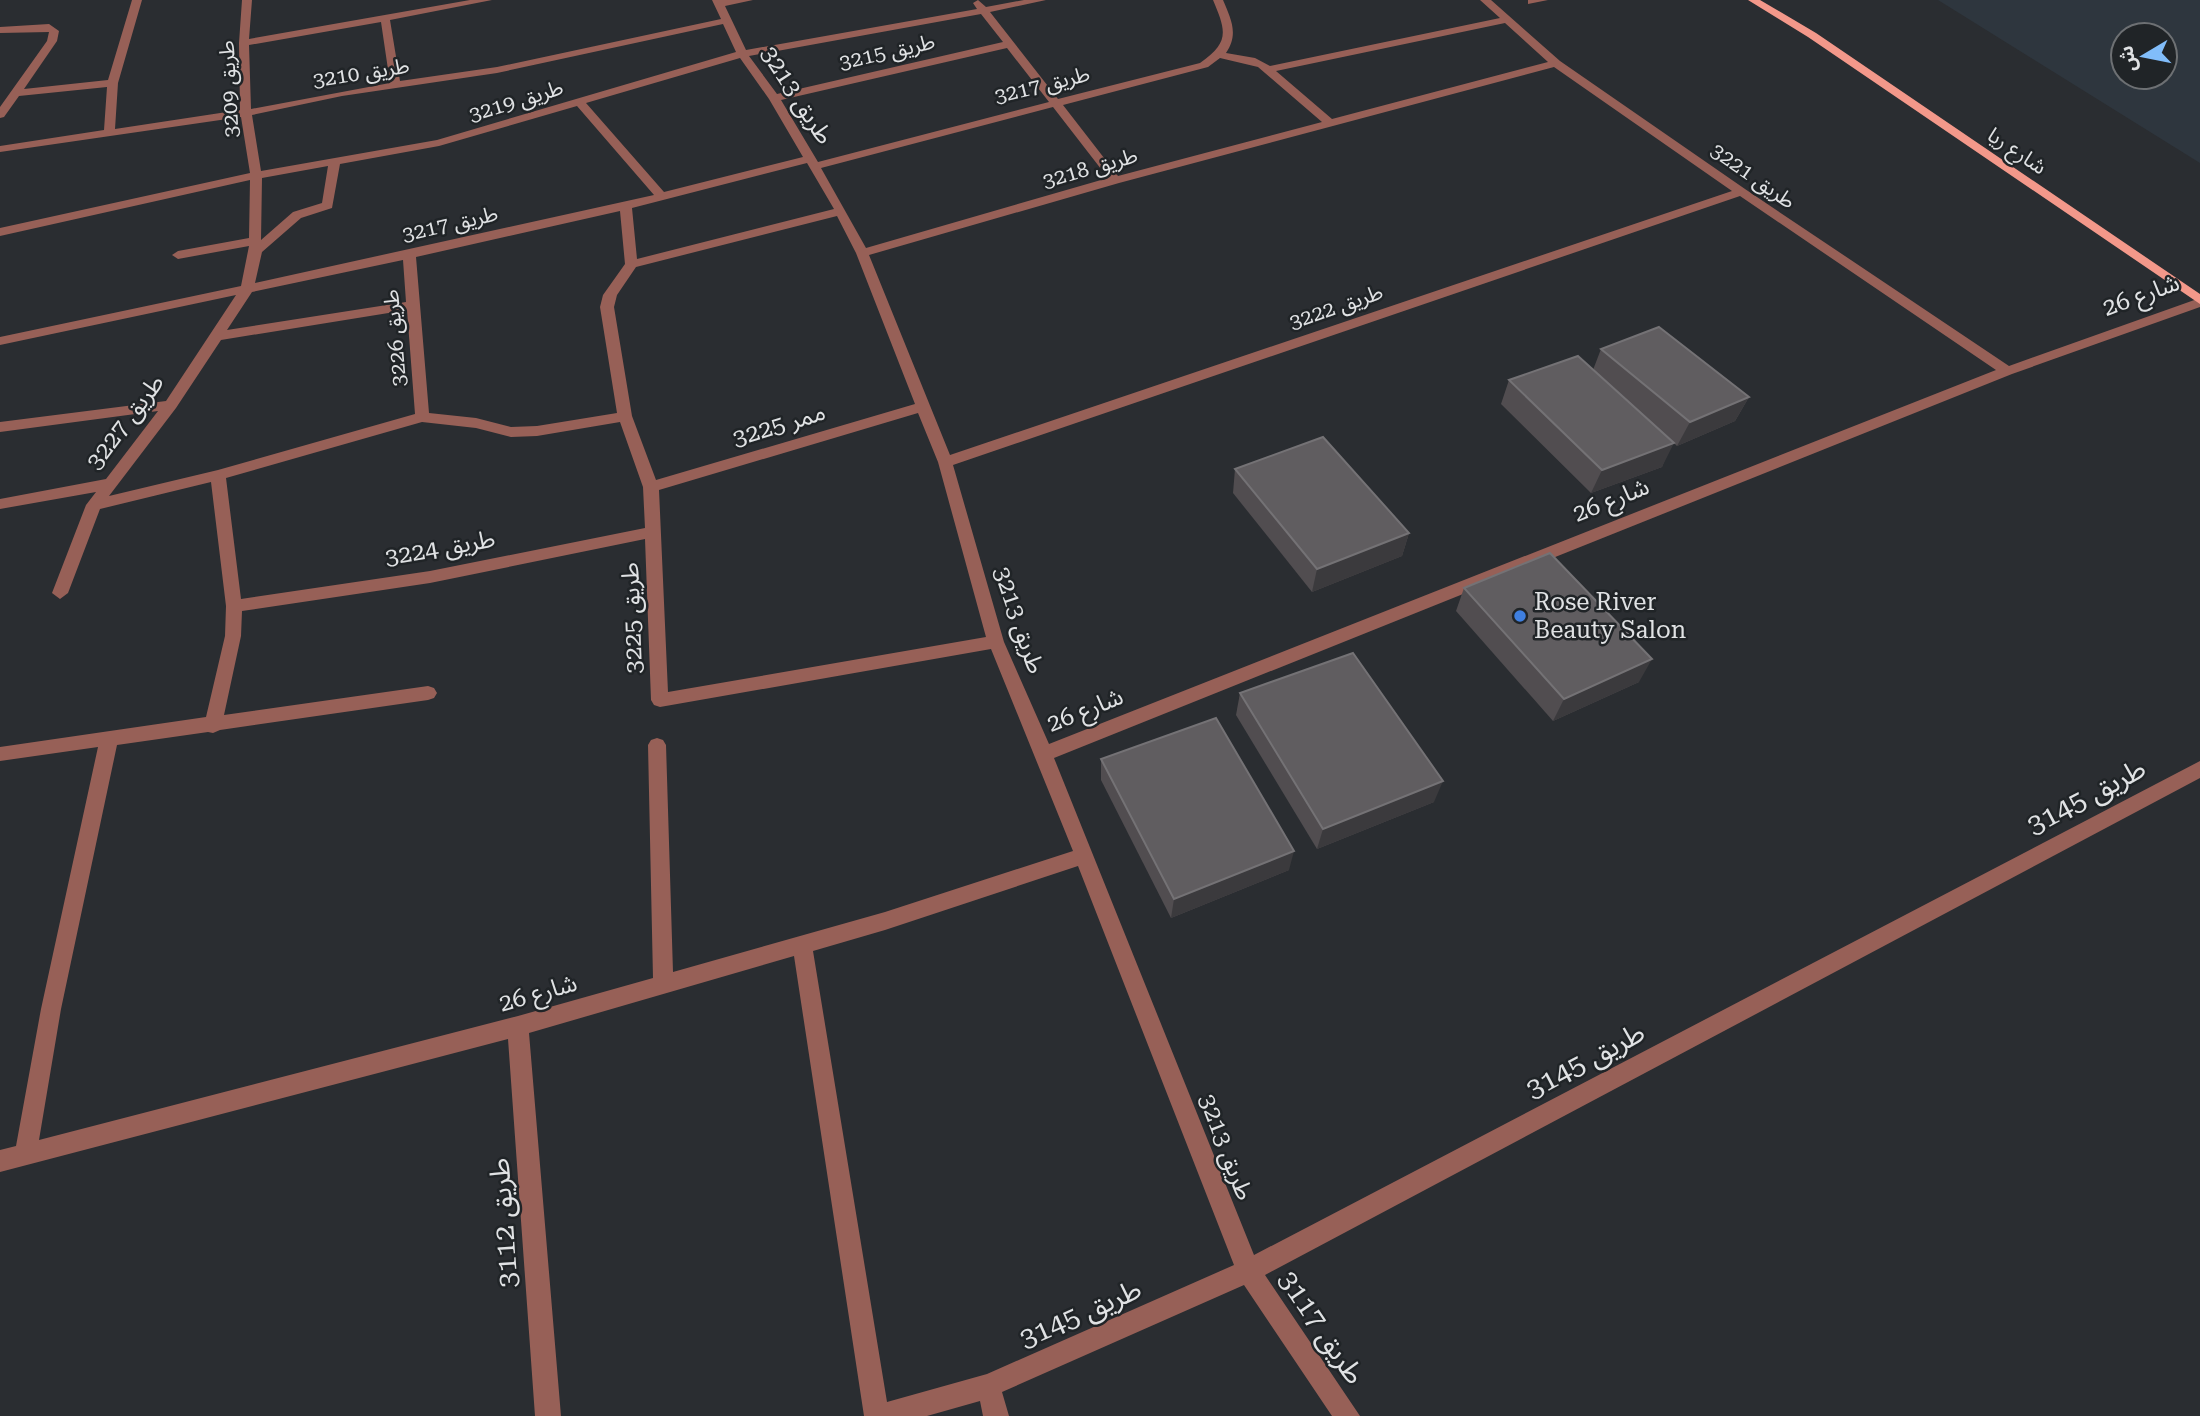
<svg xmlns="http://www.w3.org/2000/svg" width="2200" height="1416" viewBox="0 0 2200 1416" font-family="'Roboto Serif','Noto Sans Arabic',serif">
  <rect width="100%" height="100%" fill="#2a2d31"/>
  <!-- built -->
  <path fill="#2e363e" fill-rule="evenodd" d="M1938,0H2200V163ZM2123,35H2165V77H2123Z"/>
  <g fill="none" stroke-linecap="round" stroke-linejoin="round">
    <!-- minor -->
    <g fill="#976057" fill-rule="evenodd">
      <path d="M132,0H142L118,83L115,129L240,110L239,43L242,0H252L249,39L470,0H492L390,20L400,81L497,67L721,19L712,0H753L725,6L746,50L977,9L973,3L978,0L986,7L1024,0H1046L990,12L1058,99L1200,63C1230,42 1226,31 1213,0H1223C1231,19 1239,34 1226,53L1255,58L1270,66L1500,18L1480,0H1491L1560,61L1745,189L2009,366L2200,298V307L2012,374L1054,758L1254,1255L2200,761V778L1265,1275L1360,1416H1332L1244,1285L1002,1392L1009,1416H983L980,1401L927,1416H864L794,956L529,1033L561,1416H535L508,1039L0,1172V1150L16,1146L41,1009L98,747L0,761V747L206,717L225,636L226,606L211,482L100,509L68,593L60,599L52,593L86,505L96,492L0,509V499L106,479L158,411L0,432V422L166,401L236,295L0,345V337L241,286L249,246L178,259L172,255L178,251L249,238L250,180L0,236V228L250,173L241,117L0,152V146L104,130L107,87L19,96L4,117L0,118V107L47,41L49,32L0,33V27L49,24L59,31L57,41L24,89L108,80ZM981,14L1003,42L777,94L749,56ZM381,22L390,83L251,109L249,45ZM1505,23L1548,62L1332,119L1276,71ZM723,24L736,52L437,140L261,171L252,115L342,96L497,73ZM1007,48L1049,102L818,162L781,100ZM740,58L769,99L803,157L664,192L586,103ZM1220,58L1258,67L1322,122L1118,176L1063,105L1208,67ZM1554,67L1732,191L950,455L869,255L1119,183ZM577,106L654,195L255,283L262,252L301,218L332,208L340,164L439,146ZM1053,107L1108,178L866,248L821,168ZM807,163L834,209L637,259L632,208ZM328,166L322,203L293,212L261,240L262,178ZM1740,196L1996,370L1049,744L1004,642L953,465ZM620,211L625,264L603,295L600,307L617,413L537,426L511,427L476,418L429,413L416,257ZM837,216L856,253L915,404L656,480L632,416L614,307L617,295L636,267ZM403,260L406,302L227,330L252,292ZM407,310L415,414L218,470L109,496L176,408L221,340ZM918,413L938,462L986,637L668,692L659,490ZM422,422L476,428L511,437L537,436L620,422L643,487L645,528L430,571L241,599L226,478ZM645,539L651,700L654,705L660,707L991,649L1073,851L885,912L673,972L666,745L663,740L657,738L651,740L648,745L653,978L518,1016L39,1140L61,1009L117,745L208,732L213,733L220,730L428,700L434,698L437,693L434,688L428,686L224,715L241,636L242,611L430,583ZM1078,866L1234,1265L987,1374L887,1402L813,951L885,930Z"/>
      <polygon points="1528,0 1548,0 1528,4"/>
    </g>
    <!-- major -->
    <polygon fill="#f3988a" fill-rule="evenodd" points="1748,0 1760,0 1816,33 2200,294 2200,304 1808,37"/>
  </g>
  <!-- wall -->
  <g fill="#514d50">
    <polygon points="1601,349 1749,397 1735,421 1677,446 1672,441 1662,467 1591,493 1501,404 1509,380 1593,370"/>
    <polygon points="1235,469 1409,533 1402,556 1312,592 1233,493"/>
    <polygon points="1464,588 1639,682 1553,721 1456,611"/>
    <polygon points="1240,693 1434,802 1317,849 1236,715"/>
    <polygon points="1101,759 1289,870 1171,918 1101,780"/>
  </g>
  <!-- shaded-wall -->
  <g fill="#3b3a3d">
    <polygon points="1749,397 1735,421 1677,446 1690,422"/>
    <polygon points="1674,443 1662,467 1591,493 1602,470"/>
    <polygon points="1409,533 1402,556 1312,592 1317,569"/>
    <polygon points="1652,659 1639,682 1553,721 1564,699"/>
    <polygon points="1443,781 1434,802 1317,849 1323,829"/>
    <polygon points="1294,851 1289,870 1171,918 1174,899"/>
  </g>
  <!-- building -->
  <g fill="#605d60" stroke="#747275" stroke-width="2">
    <polygon points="1659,327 1749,397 1690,422 1601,349"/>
    <polygon points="1578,356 1674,443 1602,470 1509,380"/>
    <polygon points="1323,437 1409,533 1317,569 1235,469"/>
    <polygon points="1550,553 1652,659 1564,699 1464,588"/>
    <polygon points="1353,653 1443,781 1323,829 1240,693"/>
    <polygon points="1216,718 1294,851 1174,899 1101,759"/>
  </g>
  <!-- markers -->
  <circle fill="#3f7fe0" stroke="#202427" stroke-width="2.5" cx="1520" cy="616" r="7"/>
  <g text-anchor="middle" stroke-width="5" stroke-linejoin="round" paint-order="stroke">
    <!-- far-street labels -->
    <g font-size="21" fill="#e0e2e4" stroke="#202427">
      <text transform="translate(887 52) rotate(-13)" y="7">طريق 3215</text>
      <text transform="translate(361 73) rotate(-9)" y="7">طريق 3210</text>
      <text transform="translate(1042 85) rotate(-14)" y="7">طريق 3217</text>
      <text transform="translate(229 89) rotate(-93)" y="7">طريق 3209</text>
      <text transform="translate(516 101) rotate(-17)" y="7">طريق 3219</text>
      <text transform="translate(2017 151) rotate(34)" y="7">شارع ريا</text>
      <text transform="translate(1090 168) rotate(-16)" y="7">طريق 3218</text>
      <text transform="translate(1753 176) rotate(35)" y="7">طريق 3221</text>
      <text transform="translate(450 224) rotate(-13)" y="7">طريق 3217</text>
      <text transform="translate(1336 307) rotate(-19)" y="7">طريق 3222</text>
      <text transform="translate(395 338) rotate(-95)" y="7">طريق 3226</text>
    </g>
    <!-- street labels -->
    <g font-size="24" fill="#e0e2e4" stroke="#202427">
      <text transform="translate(797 95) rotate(57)" y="8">طريق 3213</text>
      <text transform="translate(2141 295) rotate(-20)" y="8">شارع 26</text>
      <text transform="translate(125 422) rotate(-53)" y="8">طريق 3227</text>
      <text transform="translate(779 425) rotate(-17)" y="8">ممر 3225</text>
      <text transform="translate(1611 500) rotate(-22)" y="8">شارع 26</text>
      <text transform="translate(440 548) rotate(-10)" y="8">طريق 3224</text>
      <text transform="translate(632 618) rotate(-92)" y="8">طريق 3225</text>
      <text transform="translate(1019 620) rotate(71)" y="8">طريق 3213</text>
      <text transform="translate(1085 710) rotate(-22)" y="8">شارع 26</text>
      <text transform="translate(538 993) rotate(-16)" y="8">شارع 26</text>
      <text transform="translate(1226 1147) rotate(69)" y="8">طريق 3213</text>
    </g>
    <!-- poi labels -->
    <g font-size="24" fill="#e0e2e4" stroke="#202427" text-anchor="start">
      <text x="1534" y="610">Rose River<tspan x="1534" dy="28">Beauty Salon</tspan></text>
    </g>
    <!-- near-street labels -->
    <g font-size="28" fill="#e0e2e4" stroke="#202427">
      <text transform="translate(2086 796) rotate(-28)" y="10">طريق 3145</text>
      <text transform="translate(1585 1060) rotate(-28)" y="10">طريق 3145</text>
      <text transform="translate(503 1223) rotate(-94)" y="10">طريق 3112</text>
      <text transform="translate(1080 1313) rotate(-24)" y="10">طريق 3145</text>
      <text transform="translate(1322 1327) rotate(56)" y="10">طريق 3117</text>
    </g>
  </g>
  <!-- north arrow -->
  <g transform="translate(2144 56) rotate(260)"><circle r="33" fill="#202427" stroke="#6d7073" stroke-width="2"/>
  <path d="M0-5L12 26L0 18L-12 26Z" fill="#81bdfa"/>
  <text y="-10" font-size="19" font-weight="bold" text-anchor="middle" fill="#e0e2e4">ش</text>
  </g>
</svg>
